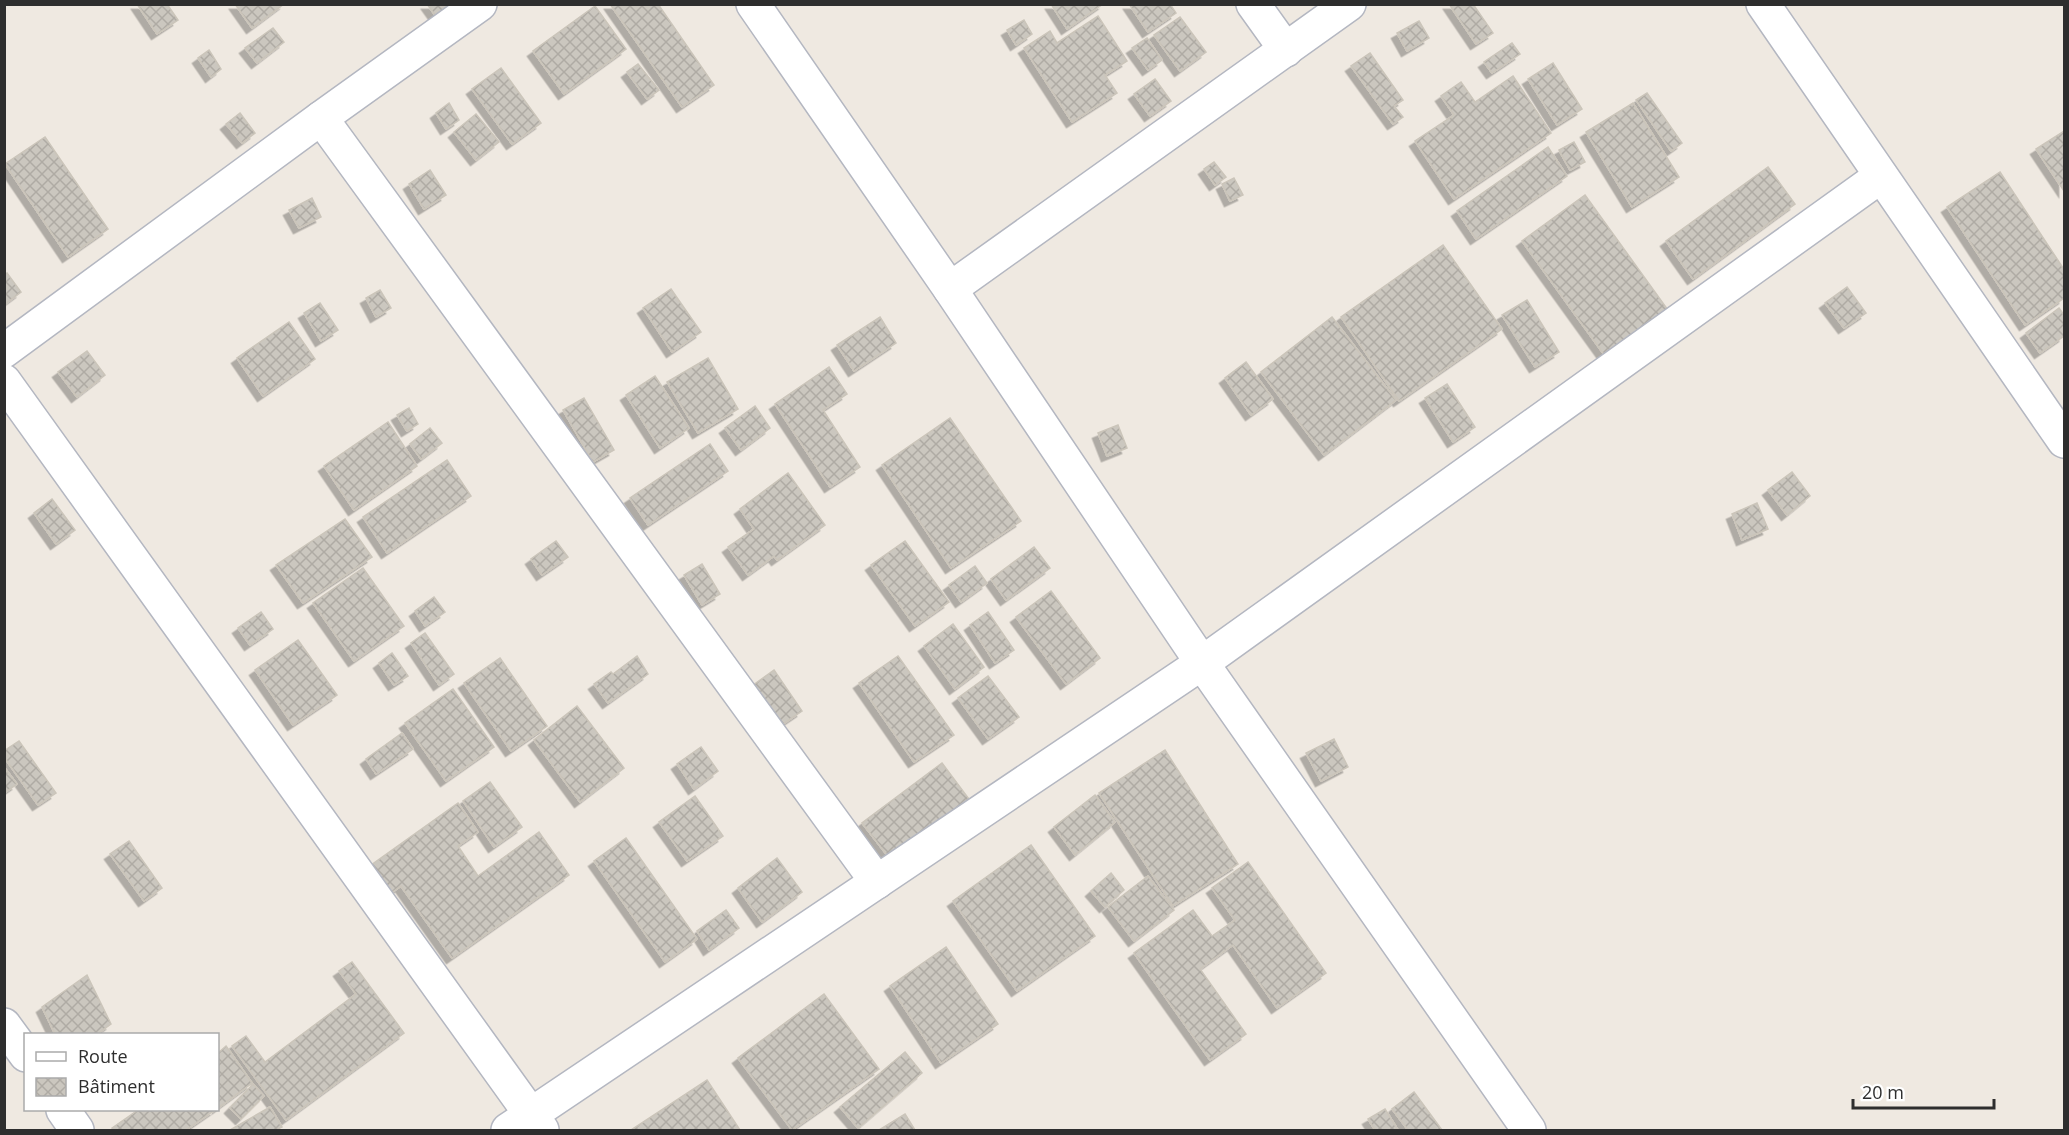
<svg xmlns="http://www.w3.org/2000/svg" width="2069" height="1135" viewBox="0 0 2069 1135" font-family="'Open Sans',sans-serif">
  <defs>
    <pattern id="building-cross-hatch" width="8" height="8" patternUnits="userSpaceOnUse" patternTransform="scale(1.5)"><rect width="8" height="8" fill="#cbc7bf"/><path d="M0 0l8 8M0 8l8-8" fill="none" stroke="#afaba4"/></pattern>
    <filter id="shadow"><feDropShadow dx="-5.5" dy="5.5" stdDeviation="0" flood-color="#0004"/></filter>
  </defs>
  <rect width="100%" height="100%" fill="#efe9e1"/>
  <!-- building -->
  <g fill="url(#building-cross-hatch)" stroke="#cbc5ba" stroke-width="1.5" filter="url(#shadow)">
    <polygon points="137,4 167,4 178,20 157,34"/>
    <polygon points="235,4 284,4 252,28"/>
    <polygon points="427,4 457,4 437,18"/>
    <polygon points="610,4 658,4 714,85 682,107"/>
    <polygon points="1051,4 1103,4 1067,29"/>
    <polygon points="1129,4 1170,4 1176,13 1148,32"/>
    <polygon points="1449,4 1473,4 1493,33 1476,44"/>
    <polygon points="595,6 626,49 564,94 533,51"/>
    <polygon points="1098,16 1127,61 1105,75 1117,93 1072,122 1024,48 1050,31 1057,43"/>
    <polygon points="1180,17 1206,52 1180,71 1154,35"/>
    <polygon points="1024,20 1032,34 1016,45 1007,30"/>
    <polygon points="1419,21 1429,38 1407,51 1397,33"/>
    <polygon points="273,28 284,42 257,63 245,48"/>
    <polygon points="1147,38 1162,60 1148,70 1132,48"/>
    <polygon points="1512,43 1520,54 1492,73 1484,62"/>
    <polygon points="209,50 221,69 211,77 198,58"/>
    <polygon points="1370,53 1403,100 1394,106 1403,117 1393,124 1351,66"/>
    <polygon points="1553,63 1582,109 1557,125 1528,79"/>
    <polygon points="638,64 659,90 647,99 627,72"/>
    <polygon points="501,68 541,123 512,144 472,89"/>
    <polygon points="1513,76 1551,133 1454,199 1415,141 1454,115 1441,96 1461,82 1475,102"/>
    <polygon points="1155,79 1171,101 1150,116 1134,94"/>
    <polygon points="1647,93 1682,143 1671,151 1636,100"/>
    <polygon points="449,103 459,120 446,129 436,113"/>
    <polygon points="1633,103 1679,177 1632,207 1586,132"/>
    <polygon points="240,113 255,133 242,143 226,124"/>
    <polygon points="476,114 499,142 476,160 454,132"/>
    <polygon points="2064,131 2064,191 2036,149"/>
    <polygon points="45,137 108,229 68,257 5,164"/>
    <polygon points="1574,142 1585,162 1570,170 1559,150"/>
    <polygon points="1548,147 1567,176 1476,239 1457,211"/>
    <polygon points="1214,162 1226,177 1215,185 1204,169"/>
    <polygon points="1768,167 1795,204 1693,279 1666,241"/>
    <polygon points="430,170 446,195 424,209 409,184"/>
    <polygon points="2000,172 2063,268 2064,267 2064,298 2025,325 1947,207"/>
    <polygon points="1234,178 1243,195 1230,201 1222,184"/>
    <polygon points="1585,195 1668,310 1605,356 1522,241"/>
    <polygon points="312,198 321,217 299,228 289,210"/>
    <polygon points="1443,245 1502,329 1399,401 1341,317"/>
    <polygon points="7,273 21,292 5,304 4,275"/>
    <polygon points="1847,287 1866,313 1844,328 1825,303"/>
    <polygon points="671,289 701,332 672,352 643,308"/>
    <polygon points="380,290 391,308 376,317 366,298"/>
    <polygon points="1527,300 1559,352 1535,367 1502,315"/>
    <polygon points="320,303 338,330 321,341 304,313"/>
    <polygon points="2059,308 2064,315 2064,336 2040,353 2026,333"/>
    <polygon points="880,317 896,343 854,371 837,345"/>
    <polygon points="1332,317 1396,400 1324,455 1261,372"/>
    <polygon points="289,322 315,359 263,396 237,358"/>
    <polygon points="87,351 105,375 77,397 58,372"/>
    <polygon points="708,358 738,409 698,433 667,382"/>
    <polygon points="1246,362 1273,399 1251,415 1225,378"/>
    <polygon points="829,367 847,394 823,410 860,467 830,487 775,404"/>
    <polygon points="655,376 689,428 660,448 626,395"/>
    <polygon points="1447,384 1475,427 1453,442 1425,398"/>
    <polygon points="584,398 614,450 593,462 563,410"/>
    <polygon points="755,406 770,428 741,450 725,428"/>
    <polygon points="409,408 418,424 407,431 397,415"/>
    <polygon points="950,418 1021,521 951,568 882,465"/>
    <polygon points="388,422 417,466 354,510 324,466"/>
    <polygon points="1118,425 1127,448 1107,456 1098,433"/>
    <polygon points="430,428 442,443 421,459 410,444"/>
    <polygon points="710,444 728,471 648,525 630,498"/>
    <polygon points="447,460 471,496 387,553 363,517"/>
    <polygon points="1792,472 1810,496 1787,515 1768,490"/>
    <polygon points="788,473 825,525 777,560 774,556 748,575 728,547 754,529 740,509"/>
    <polygon points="52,499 75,530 56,544 34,513"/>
    <polygon points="1757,503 1768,529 1742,540 1732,514"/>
    <polygon points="345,519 372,557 303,603 276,565"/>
    <polygon points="556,541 568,557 542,575 531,559"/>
    <polygon points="905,541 949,602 915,626 871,565"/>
    <polygon points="1034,547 1050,568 1006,600 991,579"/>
    <polygon points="702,564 720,594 702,605 684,575"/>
    <polygon points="975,566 987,583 961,602 949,585"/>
    <polygon points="363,568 404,626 354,661 313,603"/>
    <polygon points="1051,591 1100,658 1066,684 1016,617"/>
    <polygon points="434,597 445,612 425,626 415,611"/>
    <polygon points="261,612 273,629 250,645 238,628"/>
    <polygon points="988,612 1014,650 995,663 970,625"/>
    <polygon points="953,624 984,667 955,689 924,646"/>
    <polygon points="425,633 454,674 439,685 411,643"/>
    <polygon points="298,640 337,695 293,725 255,670"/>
    <polygon points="392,653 408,676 394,685 379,663"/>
    <polygon points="637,656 648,674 608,703 594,684 611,672 613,674"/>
    <polygon points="898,656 954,735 914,762 859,683"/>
    <polygon points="500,658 547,726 511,751 464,683"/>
    <polygon points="774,670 802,711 780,726 752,686"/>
    <polygon points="988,676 1019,717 988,739 958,698"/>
    <polygon points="453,689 494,747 446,781 405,723"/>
    <polygon points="577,706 624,768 580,802 534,740"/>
    <polygon points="402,733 413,749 376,774 366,759"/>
    <polygon points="1334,739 1348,767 1321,781 1306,753"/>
    <polygon points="19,741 56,793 38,805 4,757 4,751"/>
    <polygon points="701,747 718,771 694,789 677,764"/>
    <polygon points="1165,750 1238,864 1173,906 1099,793"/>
    <polygon points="942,763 969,799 890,859 862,823"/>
    <polygon points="4,767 17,784 4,793"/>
    <polygon points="490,782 522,827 494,847 463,801"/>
    <polygon points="1095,795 1115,822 1075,855 1054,827"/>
    <polygon points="695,796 723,836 687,861 659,822"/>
    <polygon points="458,803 478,832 458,846 478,876 539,832 569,875 452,958 401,886 387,896 367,868"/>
    <polygon points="626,838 697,939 665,962 594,861"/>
    <polygon points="129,841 162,888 144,901 110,854"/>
    <polygon points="1031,845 1095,936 1017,991 953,901"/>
    <polygon points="777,858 802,892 762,922 738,888"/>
    <polygon points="1248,862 1326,973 1277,1008 1233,945 1200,969 1246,1034 1210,1060 1134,953 1193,910 1212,936 1235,920 1212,888"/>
    <polygon points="1111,873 1124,890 1105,907 1091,891"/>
    <polygon points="1148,876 1174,910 1134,941 1108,907"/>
    <polygon points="726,910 739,928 709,950 697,931"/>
    <polygon points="946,947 998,1024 941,1063 890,986"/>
    <polygon points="352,962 404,1033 286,1120 232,1046 246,1036 265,1062 356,994 339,971"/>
    <polygon points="87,975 111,1024 97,1034 55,1034 42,1007"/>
    <polygon points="824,994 879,1069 792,1130 738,1058"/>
    <polygon points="226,1046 252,1083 218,1108 218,1053"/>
    <polygon points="905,1052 922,1073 858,1128 840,1107"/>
    <polygon points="707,1080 740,1130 631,1130"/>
    <polygon points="253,1084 264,1096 241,1119 230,1108"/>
    <polygon points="1414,1092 1442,1130 1408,1130 1392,1109"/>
    <polygon points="270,1107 282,1127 276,1130 230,1130"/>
    <polygon points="1385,1109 1398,1130 1375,1130 1368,1119"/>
    <polygon points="138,1110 215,1110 186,1130 114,1130 112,1128"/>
    <polygon points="905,1114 915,1130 879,1130"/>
  </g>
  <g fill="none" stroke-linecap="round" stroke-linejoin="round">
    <!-- minor casing -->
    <g stroke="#b4b7c1" stroke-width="36">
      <g id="minor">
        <polyline points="753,4 950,289 1202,663 1529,1130"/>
        <polyline points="1253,4 1286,50"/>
        <polyline points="1763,4 2064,441"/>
        <polyline points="321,118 877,882"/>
        <polyline points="950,289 1349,4"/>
        <polyline points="4,351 321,118 480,4"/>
        <polyline points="4,381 542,1130"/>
        <polyline points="4,1025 26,1055"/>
        <polyline points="63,1110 77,1130"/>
        <polyline points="508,1130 1202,663 1881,176"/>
      </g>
    </g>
    <!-- minor -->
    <use href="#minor" stroke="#fff" stroke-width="33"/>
  </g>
  <!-- border -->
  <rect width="2069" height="1135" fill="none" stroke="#2e2e2e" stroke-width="12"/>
  <!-- legend -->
  <rect x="24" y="1033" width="195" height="78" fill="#ffffff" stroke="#ababab" stroke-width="1.5"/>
  <rect x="36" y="1052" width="30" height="9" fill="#ffffff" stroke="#ababab" stroke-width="1.5"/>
  <text x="78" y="1063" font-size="18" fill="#2e2e2e">Route</text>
  <rect x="36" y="1078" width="30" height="18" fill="url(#building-cross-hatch)" stroke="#ababab" stroke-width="1.5"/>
  <text x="78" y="1093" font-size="18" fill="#2e2e2e">Bâtiment</text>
  <!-- scale -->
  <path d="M1853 1099v9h141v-9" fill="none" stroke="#2e2e2e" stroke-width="3"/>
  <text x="1862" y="1099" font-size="18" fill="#2e2e2e" stroke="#ffffff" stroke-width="4.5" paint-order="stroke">20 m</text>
</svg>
